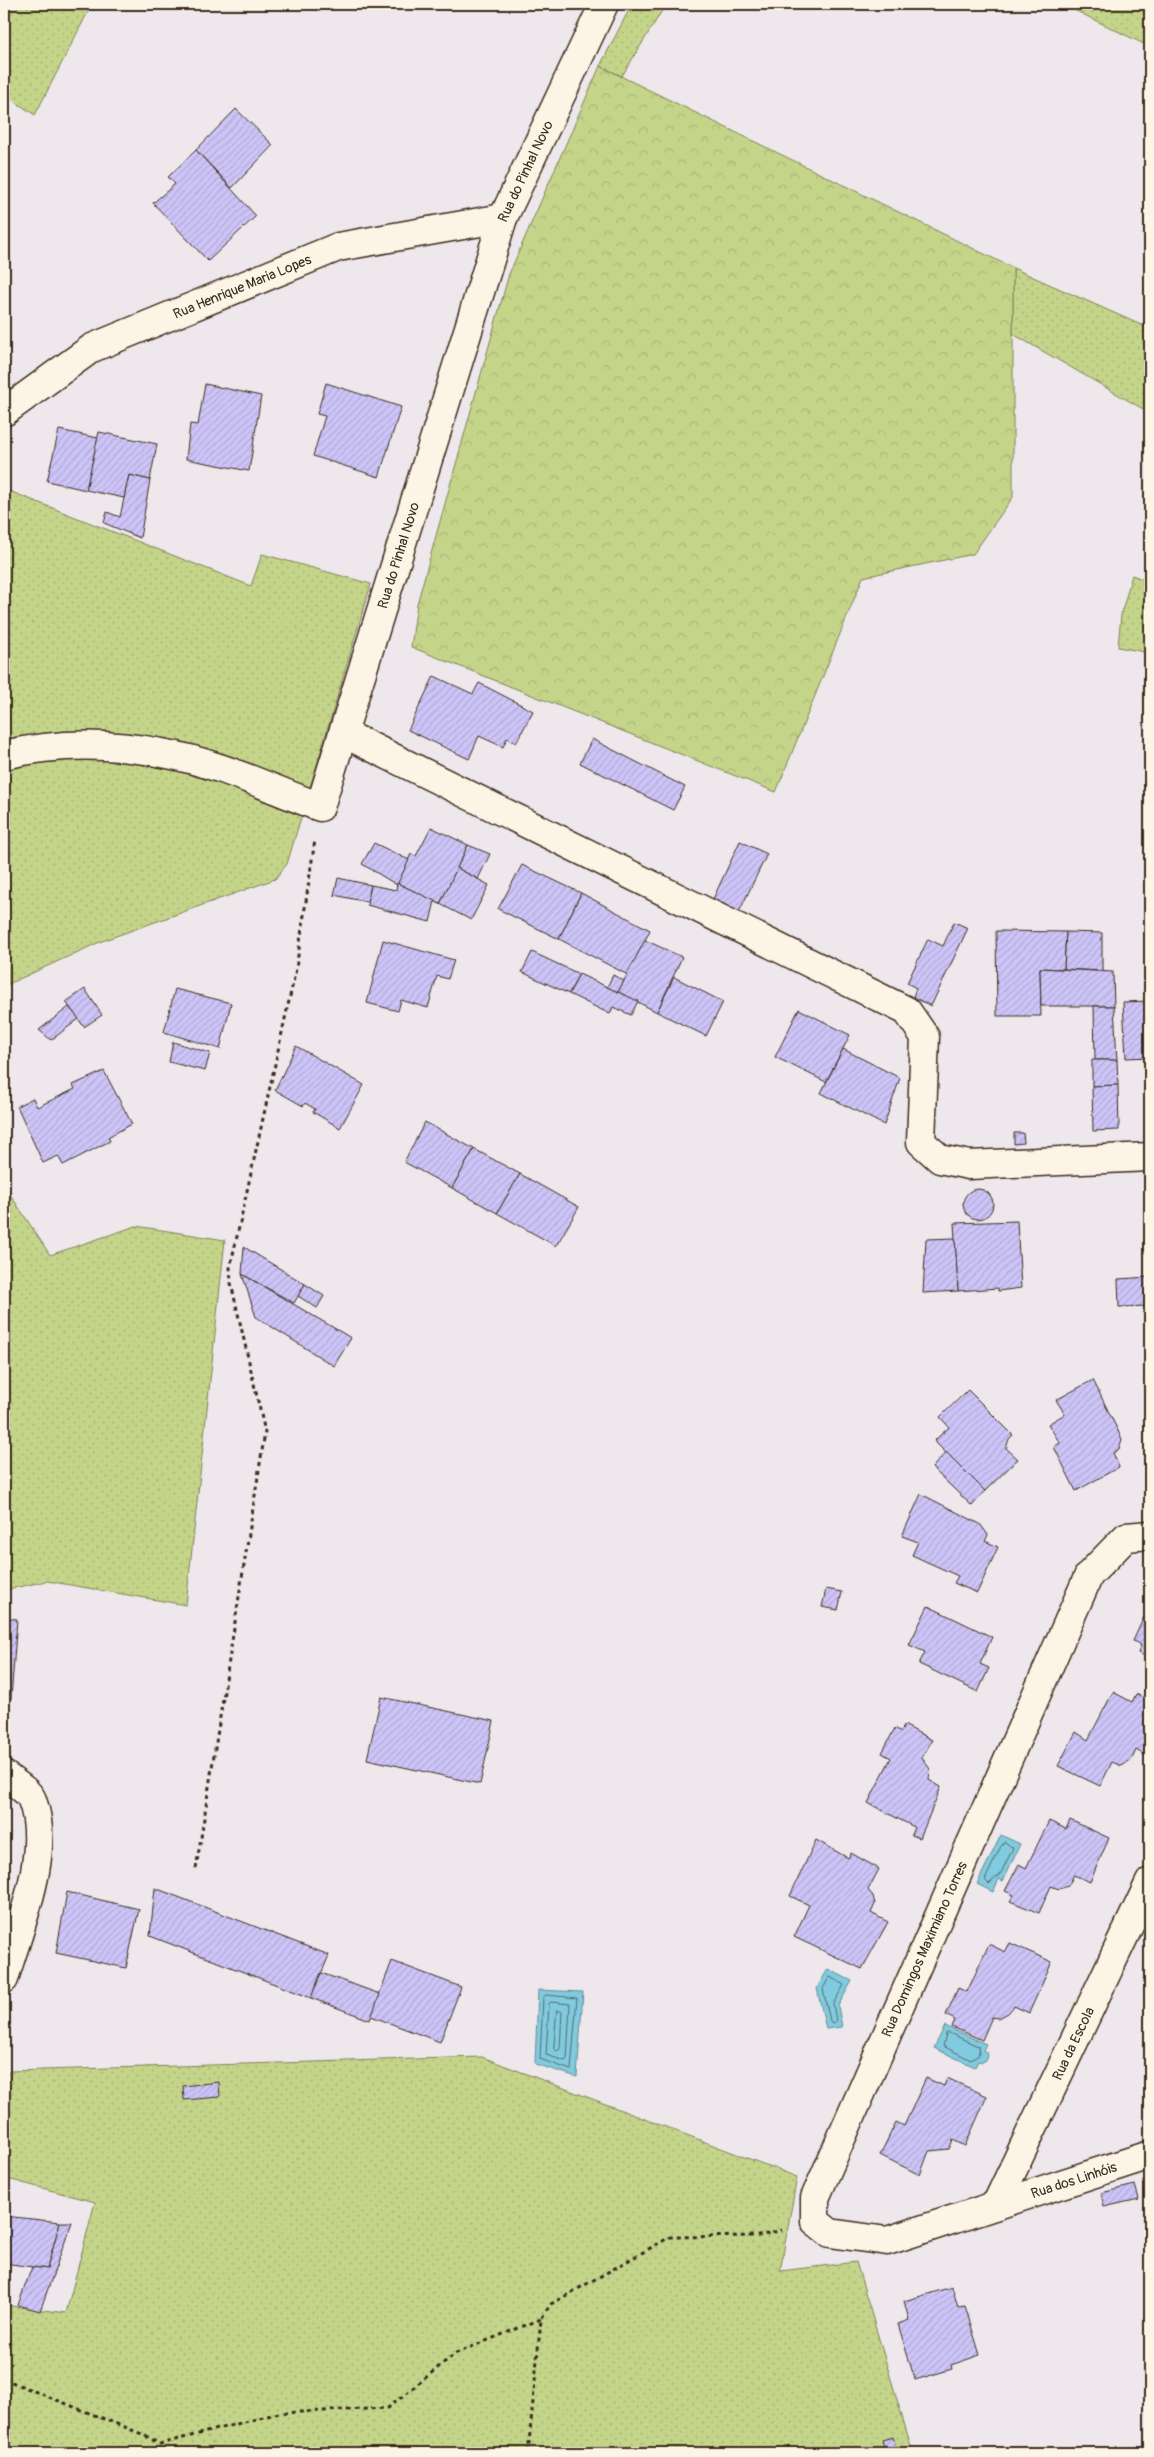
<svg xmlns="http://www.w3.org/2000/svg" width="1154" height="2457" viewBox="0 0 1154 2457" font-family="Pangolin,sans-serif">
  <defs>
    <pattern id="grass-dots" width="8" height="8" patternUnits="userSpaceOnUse" patternTransform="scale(1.25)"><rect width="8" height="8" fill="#c4d58a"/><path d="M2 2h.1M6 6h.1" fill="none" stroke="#a9b777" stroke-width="1.8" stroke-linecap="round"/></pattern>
    <pattern id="forest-crowns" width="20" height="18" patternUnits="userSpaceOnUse" patternTransform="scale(1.25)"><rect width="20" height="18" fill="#c4d58a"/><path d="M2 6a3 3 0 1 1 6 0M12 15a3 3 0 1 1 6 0" fill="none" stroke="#a9b777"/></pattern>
    <pattern id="building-hatch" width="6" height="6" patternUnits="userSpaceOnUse" patternTransform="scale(1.25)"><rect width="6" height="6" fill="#cdc5f8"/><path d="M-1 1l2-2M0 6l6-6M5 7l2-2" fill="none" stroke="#b1a9d4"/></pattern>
  </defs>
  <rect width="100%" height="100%" fill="#eee7eb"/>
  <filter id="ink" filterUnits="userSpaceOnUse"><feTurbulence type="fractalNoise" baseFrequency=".02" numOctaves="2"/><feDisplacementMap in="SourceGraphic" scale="10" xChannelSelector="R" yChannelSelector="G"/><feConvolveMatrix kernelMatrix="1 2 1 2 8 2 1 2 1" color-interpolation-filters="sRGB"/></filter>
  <g filter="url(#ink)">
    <!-- grass -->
    <g fill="url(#grass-dots)" stroke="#808054">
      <polygon points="4,4 92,4 35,115 4,94"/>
      <polygon points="632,4 666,4 622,76 600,66"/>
      <polygon points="1062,4 1150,4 1150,47"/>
      <polygon points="1013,268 1150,329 1150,413 1013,334"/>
      <polygon points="4,489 251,586 262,554 371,584 287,864 275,879 102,941 4,986"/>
      <polygon points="1132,575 1150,582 1150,653 1118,647 1121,615"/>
      <polygon points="4,1185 50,1255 136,1226 225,1240 186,1605 47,1581 4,1590"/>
      <polygon points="482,2057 797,2177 780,2271 856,2262 913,2453 4,2453 6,2432 4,2431 4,2305 66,2313 95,2202 4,2178 4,2086 9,2071"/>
    </g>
    <!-- forest -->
    <polygon fill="url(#forest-crowns)" stroke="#808054" points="600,66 1013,268 1013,497 973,554 863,577 776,792 411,647 417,604 509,274"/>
    <!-- water -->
    <g fill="#80cbdf" stroke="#648b92">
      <polygon points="1001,1835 1020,1844 1003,1881 999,1879 993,1892 977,1884"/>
      <polygon points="828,1969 852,1981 838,2006 842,2027 826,2029 817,1988"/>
      <polygon points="538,1990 583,1992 577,2077 535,2064"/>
      <polygon points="945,2026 986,2044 983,2050 988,2054 987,2059 983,2062 978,2061 975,2067 934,2048"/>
    </g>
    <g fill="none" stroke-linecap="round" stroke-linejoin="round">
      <!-- shore -->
      <g stroke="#576a6b" stroke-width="1">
        <polygon points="1005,1842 1013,1848 1001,1873 989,1884 985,1880 1002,1844"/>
        <polygon points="830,1977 844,1985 833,2004 836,2021 832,2023 830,2021 823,1989"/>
        <polygon points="546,1995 577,1998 571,2070 540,2059 543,1998"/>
        <polygon points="551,2002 570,2004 567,2059 565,2061 546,2055 549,2004"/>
        <polygon points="557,2010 562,2012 560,2049 557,2051 554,2049"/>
        <polygon points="949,2033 978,2046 979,2055 971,2060 943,2046 946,2034"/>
      </g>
    </g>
    <!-- building -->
    <g fill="url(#building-hatch)" stroke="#3b2a1e">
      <polygon points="236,109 273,145 232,188 196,150"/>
      <polygon points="196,150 256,216 208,261 153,203 175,184 168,177"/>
      <polygon points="326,383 401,407 379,477 313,456 325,416 317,414"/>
      <polygon points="205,384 261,396 249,471 186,459 190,424 198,425"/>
      <polygon points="59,430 98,438 86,490 47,481"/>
      <polygon points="99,432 157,444 150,480 129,475 124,498 86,490"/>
      <polygon points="129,475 150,480 140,538 104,523 107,512 120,517"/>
      <polygon points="434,676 473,694 479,683 533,711 516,743 507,738 503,747 479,736 469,759 408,730"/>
      <polygon points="592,739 685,787 673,810 580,763"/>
      <polygon points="431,827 468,845 440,904 397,883 411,854 416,856"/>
      <polygon points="740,841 767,854 739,912 713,899"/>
      <polygon points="374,843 409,860 397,885 362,864"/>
      <polygon points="468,845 490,854 478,879 457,868"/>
      <polygon points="522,865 581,893 559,939 498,909"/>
      <polygon points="457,868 489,885 471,920 440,904"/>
      <polygon points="338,878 371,885 367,902 334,895"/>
      <polygon points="397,883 435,901 430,922 367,905 371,885 396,890"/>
      <polygon points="581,893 650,930 628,975 559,939"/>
      <polygon points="954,922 968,928 931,1006 913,997 916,988 907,983 928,939 943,946"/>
      <polygon points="996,931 1066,932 1064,969 1040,968 1041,1016 997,1016"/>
      <polygon points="1066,932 1102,933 1102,971 1064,969"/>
      <polygon points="383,940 454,960 448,979 437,976 428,1008 401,1000 398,1011 367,1003"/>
      <polygon points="645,940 682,957 657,1012 618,992"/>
      <polygon points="532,952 579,974 569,994 522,972"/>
      <polygon points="1040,968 1113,972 1114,1006 1041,1006"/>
      <polygon points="579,974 638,1001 631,1015 613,1007 610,1014 569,994"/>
      <polygon points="613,975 624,981 618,992 607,987"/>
      <polygon points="674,977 723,1002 706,1036 657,1012"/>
      <polygon points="85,989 102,1015 84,1027 66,1002"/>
      <polygon points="175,989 231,1003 220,1049 164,1032"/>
      <polygon points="1150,1001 1150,1057 1126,1058 1123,1002"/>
      <polygon points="1094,1006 1114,1006 1117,1060 1095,1060"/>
      <polygon points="69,1007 79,1019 51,1040 39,1030"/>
      <polygon points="799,1009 850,1035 826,1082 775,1057"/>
      <polygon points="173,1042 210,1053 205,1071 169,1062"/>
      <polygon points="296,1046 364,1085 340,1128 313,1112 315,1109 305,1103 303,1106 275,1090"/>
      <polygon points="843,1049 900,1078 884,1125 821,1093"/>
      <polygon points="1092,1060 1117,1060 1118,1085 1092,1086"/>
      <polygon points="104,1071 132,1124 108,1137 110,1141 63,1165 58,1156 43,1163 17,1106 33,1098 37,1107 75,1089 73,1085"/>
      <polygon points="1118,1085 1119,1130 1093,1131 1092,1086"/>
      <polygon points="425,1122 474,1149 452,1188 404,1162"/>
      <polygon points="1014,1133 1023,1133 1024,1143 1014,1144"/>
      <polygon points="474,1149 520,1174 497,1213 452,1188"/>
      <polygon points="520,1174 579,1207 556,1246 497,1213"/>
      <circle cx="978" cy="1204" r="15"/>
      <polygon points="1017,1221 1021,1288 998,1291 998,1288 958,1291 954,1223"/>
      <polygon points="955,1238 958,1291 923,1293 926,1239"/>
      <polygon points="244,1247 305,1284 294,1303 242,1274"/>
      <polygon points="242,1274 351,1338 334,1366 256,1317"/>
      <polygon points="1150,1277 1150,1306 1119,1307 1118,1279"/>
      <polygon points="305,1284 324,1296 317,1308 298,1296"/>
      <polygon points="1093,1380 1122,1439 1119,1449 1113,1453 1119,1467 1076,1491 1054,1447 1060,1443 1048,1424 1065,1414 1056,1400"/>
      <polygon points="968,1390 1013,1435 1009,1439 1006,1448 1018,1459 985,1491 934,1441 949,1427 940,1417"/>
      <polygon points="946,1452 985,1491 972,1506 932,1468"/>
      <polygon points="921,1494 980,1524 988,1535 985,1541 998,1547 977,1593 954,1583 958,1576 912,1555 918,1542 902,1536"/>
      <polygon points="826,1589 842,1592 838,1610 822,1607"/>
      <polygon points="928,1606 992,1637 980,1664 989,1668 978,1692 919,1664 925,1652 909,1645"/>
      <polygon points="1144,1617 1150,1619 1150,1658 1138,1653 1141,1645 1133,1641"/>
      <polygon points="4,1618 17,1619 11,1699 4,1698"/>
      <polygon points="1113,1692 1132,1702 1136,1694 1150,1701 1150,1758 1136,1750 1132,1759 1122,1766 1112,1762 1100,1786 1058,1766 1076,1732 1088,1740"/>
      <polygon points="381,1697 494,1721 480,1784 367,1759"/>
      <polygon points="904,1725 932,1740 922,1758 930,1769 929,1780 941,1787 920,1838 911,1835 914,1827 868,1803 891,1758 882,1753 895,1728 901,1732"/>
      <polygon points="1070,1820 1109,1838 1090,1882 1074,1875 1068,1886 1059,1889 1051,1886 1039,1913 1010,1901 1014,1895 1005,1891 1019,1864 1026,1868 1049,1821 1066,1829"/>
      <polygon points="816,1840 848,1858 851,1853 879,1869 868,1890 873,1896 875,1904 871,1913 888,1922 862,1969 794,1937 809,1905 790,1896"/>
      <polygon points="155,1888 329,1955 311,1998 150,1936"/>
      <polygon points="67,1892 139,1909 126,1968 56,1953"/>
      <polygon points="1010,1943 1052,1962 1029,2013 1014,2006 1008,2013 999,2018 992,2017 982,2040 952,2027 955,2020 946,2015 958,1988 967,1992 989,1944 1005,1952"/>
      <polygon points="392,1961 461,1987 440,2042 371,2016"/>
      <polygon points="321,1973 380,1994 370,2020 311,1998"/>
      <polygon points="926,2078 944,2086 947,2078 987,2096 965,2146 953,2140 949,2149 929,2151 920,2175 880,2155 896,2122 904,2126"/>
      <polygon points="219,2082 220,2097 184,2100 183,2086"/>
      <polygon points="1135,2185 1139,2199 1104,2207 1101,2193"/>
      <polygon points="4,2216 60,2222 47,2269 4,2263"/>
      <polygon points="60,2222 72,2222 40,2311 18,2305 32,2267 47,2269"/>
      <polygon points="952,2287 958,2307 965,2306 980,2355 951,2365 952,2369 915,2380 898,2324 909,2320 904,2301"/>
      <polygon points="893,2437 897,2450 886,2453 882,2440"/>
    </g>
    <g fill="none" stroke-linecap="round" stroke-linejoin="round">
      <!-- minor casing -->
      <g stroke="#3b2a1e" stroke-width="31">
        <g id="minor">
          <path id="s1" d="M4,412L92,348L338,247L503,218"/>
          <polyline points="343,733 907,1011 925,1037 921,1142 940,1159 969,1165 1150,1157"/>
          <path id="s2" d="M4,755C55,743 110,743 162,753C216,762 269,788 320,807L503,218L604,4"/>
          <path id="s3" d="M1150,1535L1126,1537L1089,1575L815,2198V2221L830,2233L887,2241L1150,2155"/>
          <path d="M4,1775C11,1781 29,1791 32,1800C52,1852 19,1928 4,1979"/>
          <path id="s4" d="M996,2205L1150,1882"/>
        </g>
      </g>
      <!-- path -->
      <g stroke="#3b2a1e" stroke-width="3" stroke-dasharray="4 4" stroke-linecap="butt">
        <polyline points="196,1869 265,1432 231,1283 230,1268 296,969 315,840"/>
        <polyline points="4,2379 142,2434 160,2444 279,2413 388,2408 456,2353 541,2319"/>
        <polyline points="528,2453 541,2319 551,2304 670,2237 759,2236 782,2230"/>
      </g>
      <!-- minor -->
      <use href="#minor" stroke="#fcf5e5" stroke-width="28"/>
    </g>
  </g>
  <g text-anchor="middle" stroke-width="4" stroke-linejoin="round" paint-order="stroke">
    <!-- street labels -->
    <g font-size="14" fill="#3b2a1e" stroke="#fcf5e5">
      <text dy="5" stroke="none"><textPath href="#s2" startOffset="995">Rua do Pinhal Novo</textPath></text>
      <text dy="5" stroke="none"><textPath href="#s1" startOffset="271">Rua Henrique Maria Lopes</textPath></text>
      <text dy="5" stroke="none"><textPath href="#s2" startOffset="590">Rua do Pinhal Novo</textPath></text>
      <text transform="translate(924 1949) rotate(-66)" y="5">Rua Domingos Maximiano Torres</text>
      <text dy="5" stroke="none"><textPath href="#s4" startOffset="179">Rua da Escola</textPath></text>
      <text dy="5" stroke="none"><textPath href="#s3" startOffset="1054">Rua dos Linhóis</textPath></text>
    </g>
  </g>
  <!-- margin -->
  <rect width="1154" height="2457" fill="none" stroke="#fcf5e5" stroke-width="20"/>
  <rect x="10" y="10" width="1134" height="2437" fill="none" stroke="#3b2a1e" stroke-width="2" filter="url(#ink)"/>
</svg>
